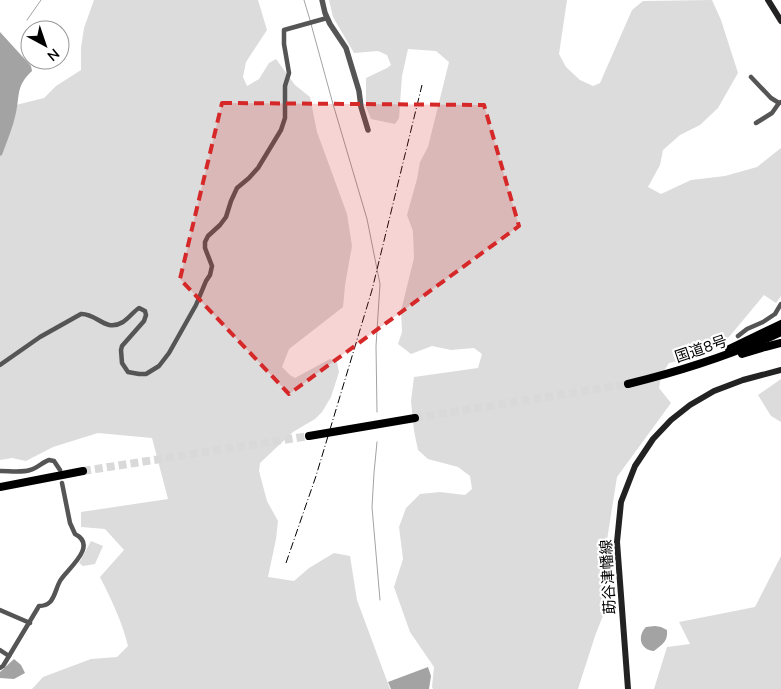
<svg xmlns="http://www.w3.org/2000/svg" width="781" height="689" viewBox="0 0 781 689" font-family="'Nunito Sans','Noto Sans JP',sans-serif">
  <rect width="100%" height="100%" fill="#fff"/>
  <!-- green -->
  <g fill="#dcdcdc">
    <path d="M94,0H258L267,30L246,62L243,77L247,86L259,79L269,63L276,59L295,85L310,97L317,132L347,214L352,246L345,285L343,307L289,349L282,367L290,375L295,378L330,359L337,362L339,372L331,397L322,412L315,419L293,432L260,463L259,471L267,501L278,521L276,539L268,577L294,581L309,568L334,553L350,556L357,600L390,689H32L43,677L91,659L117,657L128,646C122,621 111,599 100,577L124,550L105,529L81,527V512L168,499L152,438L98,433L53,447L26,461L12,458L0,460V156L2,154L16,113V105L44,98L56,86L81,70V48L84,28Z"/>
    <polygon points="329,0 567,0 559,54 566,67 580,80 593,86 600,83 632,10 643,1 712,0 721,20 738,73 718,108 700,125 680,135 663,150 660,165 648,187 661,194 691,180 725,176 757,167 781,148 781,296 776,303 764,295 729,337 683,360 669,363 661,376 659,388 671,403 617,477 604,559 609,600 595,636 578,689 433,689 432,687 434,667 410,632 394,587 403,559 399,527 406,508 420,494 440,492 465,495 472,489 470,476 458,467 428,459 418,450 414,431 411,401 414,377 478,368 482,354 474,348 451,350 432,346 411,354 398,344 402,332 401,311 414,258 413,231 407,215 417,179 420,162 428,147 449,62 436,51 408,49 402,76 399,118 395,124 371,119 366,107 366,78 387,68 391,65 387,55 378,51 354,53 333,17"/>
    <polygon points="781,379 781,422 771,416 758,395"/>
    <polygon points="91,541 103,546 95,564 83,566 79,563"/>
    <polygon points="781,556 781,689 654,689 667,647 690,644 679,622 755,607"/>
  </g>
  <!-- water -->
  <g fill="#a3a3a3">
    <path d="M0,32L31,66L32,71C16,86 20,94 16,113C13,127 7,141 2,155L0,156Z"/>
    <path d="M655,626L661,627L667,630C668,641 663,644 654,651C640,650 637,636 646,627Z"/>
    <polygon points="14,659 21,665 25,673 14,679 0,678 0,672"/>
    <polygon points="428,667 431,676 429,689 391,689 388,682"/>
  </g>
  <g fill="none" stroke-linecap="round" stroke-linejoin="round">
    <!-- stream -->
    <g stroke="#a3a3a3" stroke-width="1">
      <polyline points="304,0 310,20"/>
      <polyline points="27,20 41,0"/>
      <polyline points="311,24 333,104 367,219 380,284 376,346 377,412"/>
      <polyline points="377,442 374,473 372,507 380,600"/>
    </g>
    <!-- trunk-tunnel -->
    <g stroke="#d9d9d9" stroke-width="8" stroke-dasharray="8 4" stroke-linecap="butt">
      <polyline points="415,418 628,384"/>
      <polyline points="83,471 309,436"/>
    </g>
    <!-- minor -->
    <g stroke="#555" stroke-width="4.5">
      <polyline points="751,77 771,98 779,103 781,102"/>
      <polyline points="756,123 772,113 779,103"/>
      <polyline points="738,336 747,329 763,322 775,314 781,304"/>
      <path d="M0,365L40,337L81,314C97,313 105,333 123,322C129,318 133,312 139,308L145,311L146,315L144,321L122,346L121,350L122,363L128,372L139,374H146L159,366L169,353L196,305L206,281L210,275L212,266L205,248V242L208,236L220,225L226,217L231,201L237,188L249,178L258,168L281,130L285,118V86L289,73L284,44V30L327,18"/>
      <path d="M0,471C10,471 21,473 30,470C37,468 43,462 49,460L54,461L60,470"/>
      <polyline points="0,610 30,623"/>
      <polyline points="0,650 9,656"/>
      <path d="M0,668L3,666L39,606C43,606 47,605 50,602C55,597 56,588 60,581C66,570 99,546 75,534L70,523L62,483"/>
    </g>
    <!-- tertiary -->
    <polyline stroke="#555" stroke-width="5.5" points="322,0 325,13 330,24 346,48 359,91 361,107 368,130"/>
    <!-- secondary -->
    <g stroke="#222" stroke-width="6">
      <polyline points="768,0 781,21"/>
      <polyline points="628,689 617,542 621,502 635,466 653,439 671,420 690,405 714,391 743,380 781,370"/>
    </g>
    <!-- trunk -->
    <g stroke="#000" stroke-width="8">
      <polyline points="729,349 781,324"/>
      <polyline points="742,354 765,347 781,343"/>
      <path d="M628,384C681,371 732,355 781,332"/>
      <polyline points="309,436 415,418"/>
      <polyline points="0,487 83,471"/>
    </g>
    <!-- rail -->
    <polyline stroke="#000" stroke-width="1" stroke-dasharray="8 2.5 1 2.5" stroke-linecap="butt" points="286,563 316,476 372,290 422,85"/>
  </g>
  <!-- marked area -->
  <path fill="#d62828" fill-opacity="0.2" stroke="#d62828" stroke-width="4" stroke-dasharray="10 6" stroke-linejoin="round" d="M222,103L484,105L519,226L289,394L180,279Z"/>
  <g text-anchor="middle" stroke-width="4.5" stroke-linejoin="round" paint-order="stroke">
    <!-- street labels -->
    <g font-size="15" fill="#000" stroke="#fff">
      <text transform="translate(701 349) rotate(-19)" y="5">国道8号</text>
      <text transform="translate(608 577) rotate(-93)" y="5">莇谷津幡線</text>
    </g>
  </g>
  <!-- north arrow -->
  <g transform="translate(45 45) rotate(140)"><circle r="24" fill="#ffffff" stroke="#999999"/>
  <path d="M0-4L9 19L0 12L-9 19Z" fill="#000000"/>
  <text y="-8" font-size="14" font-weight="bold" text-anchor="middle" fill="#000000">N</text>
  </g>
</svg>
